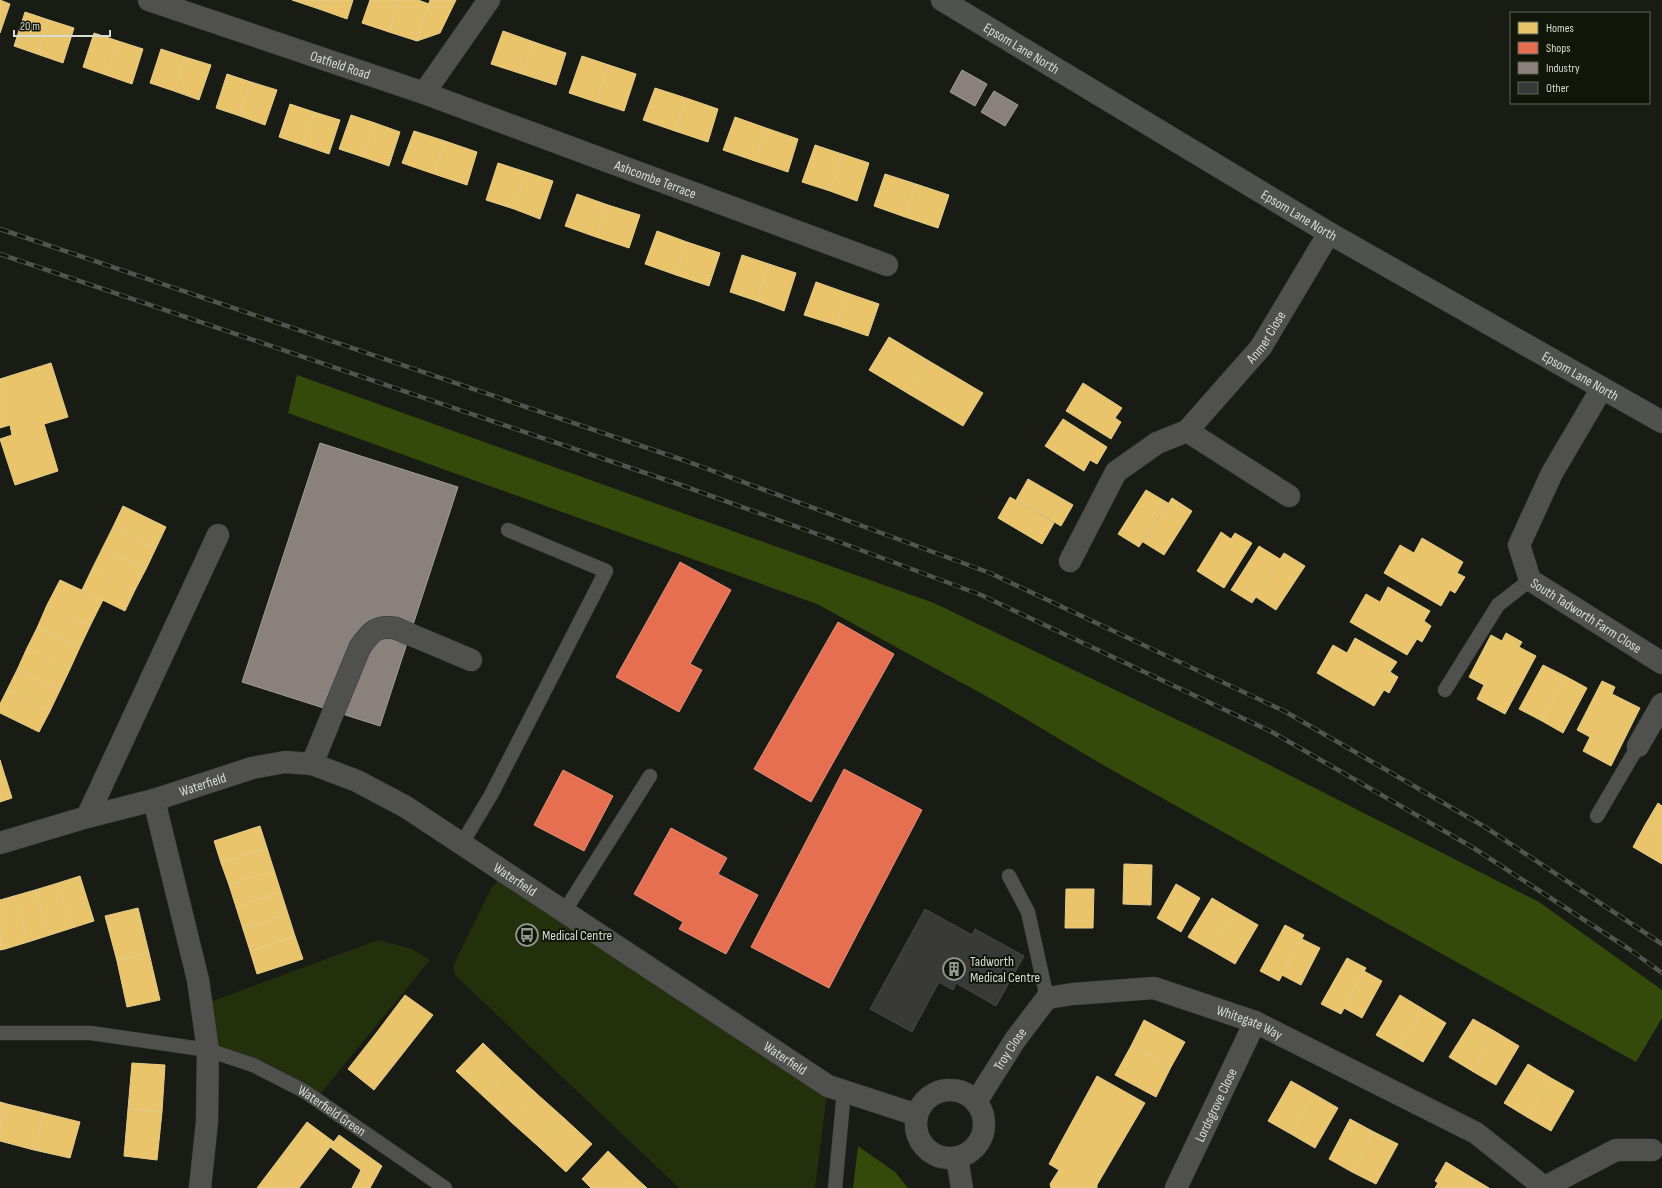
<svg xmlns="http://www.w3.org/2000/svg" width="1662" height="1188" viewBox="0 0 1662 1188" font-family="'Sofia Sans Condensed',sans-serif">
  <rect width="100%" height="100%" fill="#191c15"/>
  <!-- green -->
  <g fill="#22300c">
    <polygon points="505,873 828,1086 815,1188 679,1188 455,975 453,966 492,887"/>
    <polygon points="378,940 412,949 430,960 316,1099 208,1050 202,1005"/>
  </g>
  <!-- forest -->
  <g fill="#334a0b">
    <polygon points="297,375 934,603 1234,747 1539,902 1662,990 1662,1018 1636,1062 1103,765 997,702 817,604 288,413"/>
    <polygon points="858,1146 895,1172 908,1188 853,1188"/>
  </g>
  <!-- homes -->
  <g fill="#e9c46a" stroke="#e4cb89">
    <polygon points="0,0 10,4 0,33"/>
    <polygon points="292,0 323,0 319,9"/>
    <polygon points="323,0 353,0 347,19 319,9"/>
    <polygon points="370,0 400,0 389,32 362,23"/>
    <polygon points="400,0 418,0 429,4 417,41 389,32"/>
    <polygon points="430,0 456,0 440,33 417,41"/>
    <polygon points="25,12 49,20 37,54 14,46"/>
    <polygon points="49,20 74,28 63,63 37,54"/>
    <polygon points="503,31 534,42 522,74 491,64"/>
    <polygon points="94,33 118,41 106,75 83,67"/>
    <polygon points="118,41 143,49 132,84 106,75"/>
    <polygon points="534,42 566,53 556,85 522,74"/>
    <polygon points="161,49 185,57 174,91 150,83"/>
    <polygon points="582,56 609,65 596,102 569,93"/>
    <polygon points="185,57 211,65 199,100 174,91"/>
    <polygon points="609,65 636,74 624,111 596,102"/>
    <polygon points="227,74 251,82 240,116 216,108"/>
    <polygon points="251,82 277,90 265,125 240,116"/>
    <polygon points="655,88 686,98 675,131 643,120"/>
    <polygon points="686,98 718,109 708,142 675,131"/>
    <polygon points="290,104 314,112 303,145 279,137"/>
    <polygon points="314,112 340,120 329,154 303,145"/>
    <polygon points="351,115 375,123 363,157 339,149"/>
    <polygon points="735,117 766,128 755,161 723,150"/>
    <polygon points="375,123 400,132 389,166 363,157"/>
    <polygon points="766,128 798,139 788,172 755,161"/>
    <polygon points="414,131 445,141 434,174 402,163"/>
    <polygon points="445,141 477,152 467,185 434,174"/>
    <polygon points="815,145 842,154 830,191 802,182"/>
    <polygon points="842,154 869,163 857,201 830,191"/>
    <polygon points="498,163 526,172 514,209 486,200"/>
    <polygon points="526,172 553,181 540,219 514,209"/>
    <polygon points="885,174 916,184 905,217 874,206"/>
    <polygon points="916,184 949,195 938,228 905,217"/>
    <polygon points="577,194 608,205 596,237 565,226"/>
    <polygon points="608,205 640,215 629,248 596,237"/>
    <polygon points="657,231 687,242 676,275 645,264"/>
    <polygon points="687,242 720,253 709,286 676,275"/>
    <polygon points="742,255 769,264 757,301 730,292"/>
    <polygon points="769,264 796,273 784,311 757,301"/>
    <polygon points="816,282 847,293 836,325 804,315"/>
    <polygon points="847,293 879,304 868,336 836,325"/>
    <polygon points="889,337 929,361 909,394 869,370"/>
    <polygon points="929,361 983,393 963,426 909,394"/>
    <polygon points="51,363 68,417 44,424 58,471 15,485 0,439 12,435 10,425 0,428 0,379"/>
    <polygon points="1083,383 1122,408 1115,418 1121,422 1111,439 1066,411"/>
    <polygon points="1063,419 1107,447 1097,464 1090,460 1084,471 1045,446"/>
    <polygon points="1028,479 1073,505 1061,526 1016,500"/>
    <polygon points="1146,490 1168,503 1139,547 1118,534"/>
    <polygon points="1010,497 1054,523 1042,544 998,518"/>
    <polygon points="1172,498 1192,511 1164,555 1143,542"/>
    <polygon points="123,506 166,527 156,548 113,527"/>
    <polygon points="113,527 156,548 146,569 102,549"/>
    <polygon points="1221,532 1231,539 1235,533 1252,543 1224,588 1197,571"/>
    <polygon points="1422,538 1463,562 1457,573 1465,577 1455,593 1450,590 1441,606 1384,573 1400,545 1414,553"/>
    <polygon points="1259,546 1280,559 1252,603 1231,590"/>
    <polygon points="102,549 146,569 135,590 92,569"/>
    <polygon points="1284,553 1305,566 1276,610 1256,597"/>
    <polygon points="92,569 135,590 125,611 82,590"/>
    <polygon points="60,580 103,600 90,626 47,605"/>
    <polygon points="1388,587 1430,611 1424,621 1431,626 1422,642 1417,639 1407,655 1350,622 1366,594 1380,602"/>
    <polygon points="47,605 90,626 80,647 37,628"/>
    <polygon points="37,628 80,647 70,669 27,648"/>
    <polygon points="1506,633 1522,642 1519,647 1536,656 1505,714 1477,699 1484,685 1469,677 1491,635 1502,641"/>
    <polygon points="1355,638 1397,662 1390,672 1398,677 1389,693 1384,690 1374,706 1317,673 1333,645 1347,653"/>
    <polygon points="27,648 70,669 60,690 17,670"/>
    <polygon points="1543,665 1565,676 1542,721 1519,709"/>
    <polygon points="17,670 60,690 50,711 7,690"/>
    <polygon points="1565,676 1587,688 1563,733 1542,721"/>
    <polygon points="1602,681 1615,687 1612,694 1640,708 1611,766 1583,751 1590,737 1577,730"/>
    <polygon points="7,690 50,711 39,732 0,713 0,704"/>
    <polygon points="0,760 12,798 0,802"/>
    <polygon points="1658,803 1662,806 1662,835 1645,825"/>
    <polygon points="1645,825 1662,835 1662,864 1633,847"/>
    <polygon points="260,826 267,848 221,863 214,841"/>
    <polygon points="267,848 274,870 229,885 221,863"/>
    <polygon points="1124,864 1152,865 1151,905 1123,904"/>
    <polygon points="274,870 281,892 236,907 229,885"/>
    <polygon points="80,876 94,921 72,928 58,883"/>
    <polygon points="58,883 72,928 50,935 35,890"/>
    <polygon points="1176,884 1200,898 1181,932 1157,918"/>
    <polygon points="1066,889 1094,889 1093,928 1065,928"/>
    <polygon points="35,890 50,935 28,942 14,896"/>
    <polygon points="281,892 288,914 243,929 236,907"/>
    <polygon points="14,896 28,942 5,949 0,932 0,900"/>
    <polygon points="1212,898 1234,911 1211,950 1188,937"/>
    <polygon points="138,908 149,953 117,961 105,916"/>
    <polygon points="1234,911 1258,925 1235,964 1211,950"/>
    <polygon points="288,914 295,936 250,951 243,929"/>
    <polygon points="1285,925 1304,935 1279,981 1260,971"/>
    <polygon points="0,932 5,949 0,950"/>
    <polygon points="295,936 303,959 257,974 250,951"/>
    <polygon points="1302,939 1320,948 1301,985 1282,975"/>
    <polygon points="149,953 160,1000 127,1007 117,961"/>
    <polygon points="1347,958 1366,968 1341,1014 1321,1004"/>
    <polygon points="1364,971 1382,981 1362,1018 1344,1008"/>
    <polygon points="405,995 433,1015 404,1052 377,1032"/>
    <polygon points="1400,995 1423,1009 1399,1048 1376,1035"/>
    <polygon points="1423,1009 1446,1023 1423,1062 1399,1048"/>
    <polygon points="1473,1019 1496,1032 1472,1071 1449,1057"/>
    <polygon points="1144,1020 1185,1042 1171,1067 1131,1046"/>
    <polygon points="377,1032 404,1052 374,1090 348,1069"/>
    <polygon points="1496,1032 1519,1046 1496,1085 1472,1071"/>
    <polygon points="483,1043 510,1069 484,1097 456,1071"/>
    <polygon points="1131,1046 1171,1067 1156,1097 1115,1075"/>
    <polygon points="132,1063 165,1065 162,1112 128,1109"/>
    <polygon points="1528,1064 1551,1078 1527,1117 1504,1103"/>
    <polygon points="510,1069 537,1094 511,1122 484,1097"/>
    <polygon points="1097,1076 1145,1103 1097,1185 1097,1188 1051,1188 1050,1184 1059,1170 1049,1164"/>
    <polygon points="1551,1078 1574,1091 1551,1131 1527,1117"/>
    <polygon points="1291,1081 1314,1094 1291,1134 1268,1121"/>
    <polygon points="537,1094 565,1119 539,1147 511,1122"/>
    <polygon points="1314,1094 1338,1108 1315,1148 1291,1134"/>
    <polygon points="0,1102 7,1104 0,1132"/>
    <polygon points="7,1104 44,1113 34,1150 0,1141 0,1132"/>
    <polygon points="128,1109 162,1112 157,1160 124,1156"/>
    <polygon points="44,1113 80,1122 70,1158 34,1150"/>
    <polygon points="565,1119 592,1144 566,1172 539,1147"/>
    <polygon points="1350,1119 1374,1132 1352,1172 1329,1159"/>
    <polygon points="307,1122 334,1142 306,1179 279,1159"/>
    <polygon points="1374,1132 1398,1144 1376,1184 1352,1172"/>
    <polygon points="339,1135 382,1166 370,1188 352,1188 361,1170 330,1147"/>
    <polygon points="608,1151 635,1177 624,1188 591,1188 582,1179"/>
    <polygon points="279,1159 306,1179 299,1188 257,1188"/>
    <polygon points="1446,1162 1489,1188 1446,1188 1438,1183 1435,1181"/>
    <polygon points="635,1177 647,1188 624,1188"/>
    <polygon points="1438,1183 1446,1188 1435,1188"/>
  </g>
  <!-- shops -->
  <g fill="#e76f51" stroke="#e28f78">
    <polygon points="680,562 731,590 690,664 702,670 679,712 616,677"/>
    <polygon points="838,622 894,654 811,802 754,769"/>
    <polygon points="844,769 922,810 829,988 751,947"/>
    <polygon points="563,770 613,796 584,851 534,825"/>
    <polygon points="671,828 727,858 718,874 758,895 726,954 679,929 683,922 634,894"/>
  </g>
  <!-- industry -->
  <g fill="#8a817c" stroke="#a19c96">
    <polygon points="962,70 987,84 975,106 950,92"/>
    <polygon points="994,91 1018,105 1005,126 981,112"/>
    <polygon points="320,443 458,487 380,726 242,682"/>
  </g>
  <!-- building -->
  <polygon fill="#393938" stroke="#474746" points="925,909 972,935 975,929 1024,956 996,1006 956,983 953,990 939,982 912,1032 870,1009"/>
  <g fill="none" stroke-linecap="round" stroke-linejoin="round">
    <!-- lane casing -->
    <g stroke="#343630" stroke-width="15">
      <g id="lane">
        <polyline points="1445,690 1498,605 1530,580"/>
        <polyline points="1597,816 1638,746"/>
        <polyline points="461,845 491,795 606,571 508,530"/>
        <polyline points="1009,876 1028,912 1047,998"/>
        <polyline points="564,912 650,776"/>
        <path id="s1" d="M0,1033H91L208,1050L253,1065L304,1091L445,1188"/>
        <polyline points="835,1188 844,1091"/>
      </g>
    </g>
    <!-- street casing -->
    <g stroke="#343630" stroke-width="23">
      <g id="street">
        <path id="s2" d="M149,0L424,93L489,0"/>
        <path id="s3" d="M424,93L887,265"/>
        <path id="s4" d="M1602,388L1552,473L1519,545L1530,580L1662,663"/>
        <path id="s5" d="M1187,431L1261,347L1329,233"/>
        <polyline points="1070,561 1116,472 1157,443 1187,431 1289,496"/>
        <polyline points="1638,746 1662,704"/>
        <path d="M312,764L360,647C371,632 376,625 395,628L471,660"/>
        <polyline points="154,800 198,980 208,1050 207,1122 200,1188"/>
        <polyline points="87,817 218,535"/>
        <path id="s6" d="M0,843L87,817L154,800L252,768L285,762L312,764L357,781L406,807L828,1086L917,1115"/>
        <circle cx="950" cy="1124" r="34"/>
        <path id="s7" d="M976,1102L1015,1040L1047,998L1073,994L1154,988L1255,1022L1476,1133L1544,1187"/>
        <polyline points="957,1158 962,1188"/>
        <path id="s8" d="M1176,1188L1255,1022"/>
        <polyline points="1543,1188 1616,1150 1652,1150"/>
      </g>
    </g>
    <!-- secondary casing -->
    <g stroke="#343630" stroke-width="23">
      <g id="secondary">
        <path id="s9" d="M942,0L1329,233L1662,422"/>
      </g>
    </g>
    <!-- lane -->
    <use href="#lane" stroke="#50514f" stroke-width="14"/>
    <!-- street -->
    <use href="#street" stroke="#50514f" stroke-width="22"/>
    <!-- secondary -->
    <use href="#secondary" stroke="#50524f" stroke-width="22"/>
    <!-- rail casing -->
    <g stroke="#535450" stroke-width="4.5">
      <g id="rail">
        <polyline points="0,229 686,461 990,573 1284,711 1485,827 1662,944"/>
        <polyline points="0,254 678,484 842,543 981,595 1272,732 1472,847 1629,949 1662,973"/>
      </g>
    </g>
    <!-- rail -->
    <use href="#rail" stroke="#101609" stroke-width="3" stroke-dasharray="9" stroke-linecap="butt"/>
  </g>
  <!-- icons -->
  <defs>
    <g id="bus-ring" transform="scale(1.15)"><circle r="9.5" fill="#101609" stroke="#949890" stroke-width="1.5"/><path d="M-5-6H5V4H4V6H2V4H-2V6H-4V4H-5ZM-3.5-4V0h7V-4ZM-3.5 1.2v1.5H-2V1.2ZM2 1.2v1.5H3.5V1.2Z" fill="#949890"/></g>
    <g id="building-ring" transform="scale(1.15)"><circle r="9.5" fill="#101609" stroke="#949890" stroke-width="1.5"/><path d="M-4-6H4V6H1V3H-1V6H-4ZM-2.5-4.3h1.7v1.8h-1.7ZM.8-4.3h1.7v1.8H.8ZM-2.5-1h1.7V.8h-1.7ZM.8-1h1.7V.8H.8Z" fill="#949890"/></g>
  </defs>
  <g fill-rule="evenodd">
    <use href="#bus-ring" x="527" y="935"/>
    <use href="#building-ring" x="954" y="969"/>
  </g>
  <g text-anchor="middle" stroke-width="4" stroke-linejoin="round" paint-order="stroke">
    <!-- street labels -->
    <g font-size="14" fill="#d7dbd2" stroke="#101609">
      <text dy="5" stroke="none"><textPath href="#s9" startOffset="93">Epsom Lane North</textPath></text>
      <text dy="5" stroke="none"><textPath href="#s2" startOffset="202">Oatfield Road</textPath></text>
      <text dy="5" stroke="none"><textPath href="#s3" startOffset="247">Ashcombe Terrace</textPath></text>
      <text dy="5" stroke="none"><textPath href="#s9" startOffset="417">Epsom Lane North</textPath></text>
      <text dy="5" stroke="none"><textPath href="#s5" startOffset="123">Anmer Close</textPath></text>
      <text dy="5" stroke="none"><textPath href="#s9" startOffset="741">Epsom Lane North</textPath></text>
      <text dy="5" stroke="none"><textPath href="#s4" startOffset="281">South Tadworth Farm Close</textPath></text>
      <text dy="5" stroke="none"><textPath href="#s6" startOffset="211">Waterfield</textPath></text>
      <text dy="5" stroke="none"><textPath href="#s6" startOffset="558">Waterfield</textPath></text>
      <text dy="5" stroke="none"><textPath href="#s7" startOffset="335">Whitegate Way</textPath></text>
      <text dy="5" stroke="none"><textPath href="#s7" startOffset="63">Troy Close</textPath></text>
      <text dy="5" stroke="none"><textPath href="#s6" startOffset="882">Waterfield</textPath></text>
      <text dy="5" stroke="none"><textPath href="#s8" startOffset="92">Lordsgrove Close</textPath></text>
      <text dy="5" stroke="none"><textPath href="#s1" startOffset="348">Waterfield Green</textPath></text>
    </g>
    <!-- poi labels -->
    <g font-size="14" fill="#d7dbd2" stroke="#101609" text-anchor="start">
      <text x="542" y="940">Medical Centre</text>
      <text x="970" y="966">Tadworth<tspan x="970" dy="16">Medical Centre</tspan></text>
    </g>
  </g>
  <!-- legend -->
  <rect x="1510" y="12" width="140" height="92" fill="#101609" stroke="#606559"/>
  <rect x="1518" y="22" width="20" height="12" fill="#e9c46a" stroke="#606559"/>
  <text x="1546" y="32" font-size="12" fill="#d7dbd2">Homes</text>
  <rect x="1518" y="42" width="20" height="12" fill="#e76f51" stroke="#606559"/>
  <text x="1546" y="52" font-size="12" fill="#d7dbd2">Shops</text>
  <rect x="1518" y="62" width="20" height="12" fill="#8a817c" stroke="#606559"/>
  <text x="1546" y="72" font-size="12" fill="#d7dbd2">Industry</text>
  <rect x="1518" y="82" width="20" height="12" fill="#393938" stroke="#606559"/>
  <text x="1546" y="92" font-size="12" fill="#d7dbd2">Other</text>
  <!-- scale -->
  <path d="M14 30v6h96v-6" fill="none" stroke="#d7dbd2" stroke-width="2"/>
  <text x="20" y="30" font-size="12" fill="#d7dbd2" stroke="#101609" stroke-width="3" paint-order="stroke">20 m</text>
</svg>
